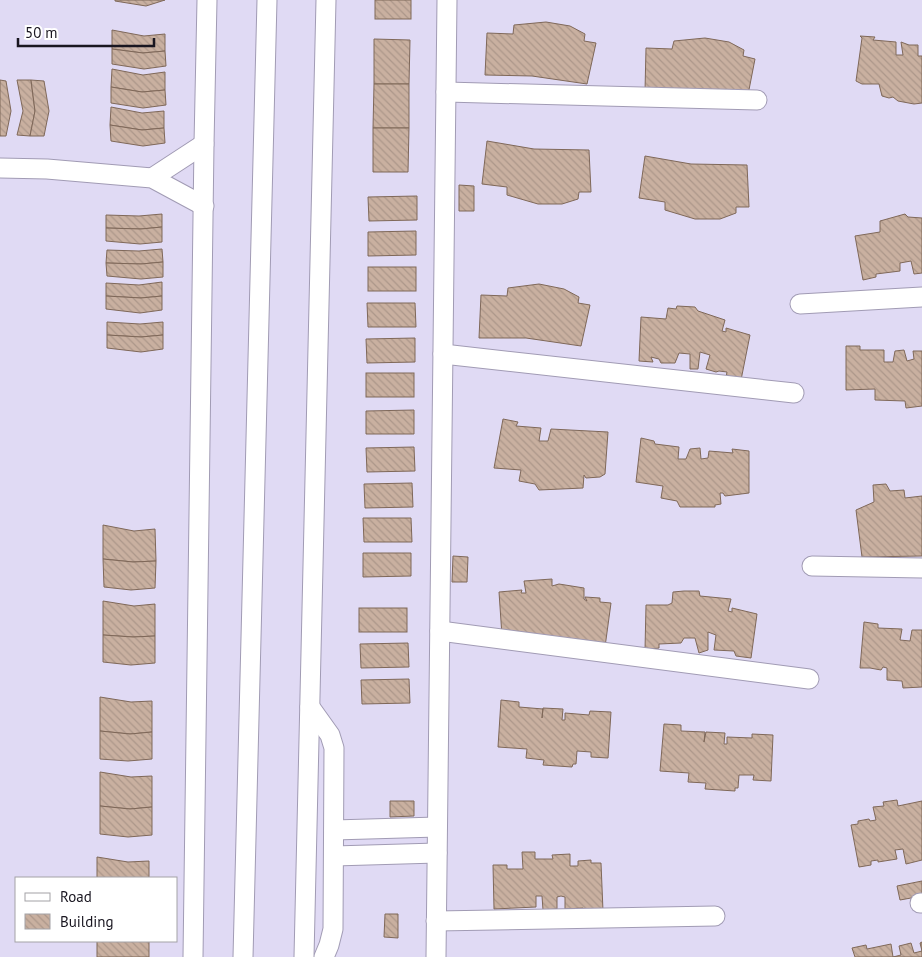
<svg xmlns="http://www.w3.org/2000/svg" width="922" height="957" viewBox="0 0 922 957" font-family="'PT Sans',sans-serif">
  <defs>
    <pattern id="building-back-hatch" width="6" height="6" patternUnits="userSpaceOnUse" patternTransform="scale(1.25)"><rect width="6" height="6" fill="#c9b0a0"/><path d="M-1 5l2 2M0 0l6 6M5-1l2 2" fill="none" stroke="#ac978a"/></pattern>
  </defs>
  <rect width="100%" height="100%" fill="#e0daf4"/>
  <!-- building -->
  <g fill="url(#building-back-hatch)" stroke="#7f6859">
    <polygon points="115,0 165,0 146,6 115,1"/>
    <rect x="375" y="0" width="36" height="19"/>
    <polygon points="546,22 570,26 585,34 584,41 596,43 587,84 532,76 485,75 487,33 513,34 514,25"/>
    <polygon points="112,30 144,36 165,34 165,51 143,53 112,49"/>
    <polygon points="860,36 875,37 873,40 896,42 896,55 903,55 901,42 909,45 918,45 918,56 922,56 922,103 914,104 898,101 893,97 889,98 882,96 879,84 862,84 856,81 862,38"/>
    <polygon points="705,38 729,42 744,50 743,56 755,59 747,100 645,91 646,48 672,49 674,41"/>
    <polygon points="374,39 410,40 409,84 374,84"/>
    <polygon points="112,49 143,53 165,51 166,66 144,69 112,64"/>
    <polygon points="112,69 143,75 165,72 165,90 142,92 111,87"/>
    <polygon points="0,80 6,81 11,111 6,136 0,136"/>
    <polygon points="17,80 31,80 35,111 30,136 17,135 23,111"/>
    <polygon points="31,80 44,81 49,111 44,136 30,136 35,111"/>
    <polygon points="374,84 409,84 409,128 373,128"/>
    <polygon points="111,87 142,92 165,90 166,105 143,108 111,103"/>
    <polygon points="111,107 142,113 164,111 164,128 142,130 110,125"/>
    <polygon points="110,125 142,130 164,128 165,143 143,146 111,141"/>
    <polygon points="373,128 409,128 408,172 373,172"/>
    <polygon points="487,141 534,149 589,150 591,192 579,192 578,199 562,204 538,204 507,195 507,187 482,184"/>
    <polygon points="645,156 691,164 747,165 749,207 736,207 736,213 720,219 695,219 665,210 665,202 639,198"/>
    <polygon points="459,185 474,186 474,211 459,211"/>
    <polygon points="417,196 417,220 369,221 368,197"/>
    <polygon points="162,214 162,227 141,229 106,228 106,215 139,216"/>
    <polygon points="905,214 908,217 922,218 922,273 914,274 911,261 900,263 900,271 876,274 876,277 863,280 855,236 880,232 880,221"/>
    <polygon points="162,227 162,242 140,244 106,241 106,228 141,229"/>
    <polygon points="416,231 416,255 368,256 368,232"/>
    <polygon points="162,249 163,262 141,264 106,263 107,250 139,251"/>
    <polygon points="163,262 163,277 141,279 107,276 106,263 141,264"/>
    <rect x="368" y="267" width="48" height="24"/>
    <polygon points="162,282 162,296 141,298 106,296 106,283 139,285"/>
    <polygon points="539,284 564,289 579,297 578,303 590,305 581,346 526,338 479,338 481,295 507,296 508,288"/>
    <polygon points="106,296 141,298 162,296 162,310 140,313 106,309"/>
    <polygon points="367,303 415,303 416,327 368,327"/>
    <polygon points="677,306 695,307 698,311 725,320 722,331 726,332 726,328 750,335 741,380 726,377 727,372 719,371 716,372 706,369 710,355 700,352 698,369 690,369 690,354 679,353 675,363 661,363 659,359 651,357 653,362 639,361 641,317 666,319 668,308 676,309"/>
    <polygon points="107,322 140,324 163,322 163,335 141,337 107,335"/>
    <polygon points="107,335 141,337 163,335 163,349 141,352 107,348"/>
    <polygon points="415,338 415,362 367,363 366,339"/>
    <polygon points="846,346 860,346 860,350 884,350 884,362 893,362 895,351 904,350 907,361 914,359 913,351 922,351 922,406 906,408 905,401 875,400 875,389 846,390"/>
    <rect x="366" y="373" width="48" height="24"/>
    <polygon points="414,410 414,434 366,434 366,411"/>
    <polygon points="503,419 518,422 516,426 541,428 539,441 548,441 551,429 608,432 605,474 600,477 586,478 584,475 583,488 539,490 535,484 519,481 521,470 494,468"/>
    <polygon points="641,438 654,441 655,444 679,447 678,459 686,459 690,449 700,448 701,459 708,458 709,451 733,453 732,449 749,451 749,493 725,496 723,493 720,493 721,504 715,505 715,507 680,507 677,501 661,498 663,486 636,482"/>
    <polygon points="414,447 415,471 367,472 366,448"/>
    <polygon points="412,483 413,507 365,508 364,484"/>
    <polygon points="886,484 890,491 904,490 905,498 922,496 922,556 862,557 856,510 874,502 873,485"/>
    <polygon points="363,518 411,518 412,542 364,542"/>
    <polygon points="103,525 134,531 155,529 156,561 133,562 103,559"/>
    <polygon points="363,553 411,553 411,576 363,577"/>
    <polygon points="453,556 468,557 467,582 452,582"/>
    <polygon points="103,559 133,562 156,561 155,588 131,590 104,587"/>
    <polygon points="552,579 552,586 559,584 584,588 584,599 587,601 585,597 600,598 600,602 611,603 605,647 502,636 499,592 522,590 521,593 526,593 524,581"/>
    <polygon points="684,591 699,591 700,596 731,599 728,611 732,612 732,608 757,614 751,658 736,656 734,651 714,650 716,635 708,632 708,650 699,653 695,638 684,638 681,643 659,644 659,648 645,650 646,605 668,605 672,603 673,592"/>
    <polygon points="103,601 134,606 155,604 155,636 133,637 103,635"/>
    <rect x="359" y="608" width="48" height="24"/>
    <polygon points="864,622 878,624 878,628 902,629 900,640 910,641 912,630 922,630 922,687 903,688 902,681 887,680 887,668 883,667 881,670 870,668 860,668"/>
    <polygon points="103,635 133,637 155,636 155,663 131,665 103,662"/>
    <polygon points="408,643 409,667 361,668 360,644"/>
    <polygon points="409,679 410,703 362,704 361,680"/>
    <polygon points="100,697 131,702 152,701 152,732 130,734 100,731"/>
    <polygon points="501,700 519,702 519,707 543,709 542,718 543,708 563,709 562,720 565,720 565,713 589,715 590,711 611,712 608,758 591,757 591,752 577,751 576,764 573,764 572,767 543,765 544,760 526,758 527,749 498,747"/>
    <polygon points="664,724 681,725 681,731 705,732 704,742 706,732 725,733 724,744 727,744 727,737 752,738 752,734 773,735 771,781 753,780 754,775 739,775 738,788 735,788 735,791 705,789 706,783 688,782 689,773 660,771"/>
    <polygon points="100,731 130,734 152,732 152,759 128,761 100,759"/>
    <polygon points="100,772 131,777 152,776 152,807 130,809 100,806"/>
    <polygon points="897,800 898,806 922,801 922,860 906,864 903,849 895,850 897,859 878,862 878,860 871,861 871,865 859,867 851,825 858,824 858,821 869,819 870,821 876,820 873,807 884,806 883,802"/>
    <polygon points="390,801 414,801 414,816 390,817"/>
    <polygon points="100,806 130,809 152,807 152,835 128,837 100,834"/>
    <polygon points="522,852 535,852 535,859 553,859 552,855 570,854 570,866 578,866 578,861 591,860 591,863 601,863 603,911 583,911 583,908 565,909 565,897 561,896 557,897 557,909 543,910 542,896 536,896 536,907 494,909 493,865 507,865 507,869 523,869"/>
    <polygon points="97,857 128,862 149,861 149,878 97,878"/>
    <polygon points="922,881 922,896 900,900 897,886"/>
    <polygon points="385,914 398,914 398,938 384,937"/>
    <rect x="97" y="941" width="52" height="16"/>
    <polygon points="922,942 922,957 855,957 852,948 866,945 867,949 891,944 893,957 901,955 899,946 911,943 914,953 922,951 920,943"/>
  </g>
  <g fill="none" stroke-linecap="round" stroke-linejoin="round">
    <!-- street casing -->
    <g stroke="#a19bb4" stroke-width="21">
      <g id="street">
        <polyline points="446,92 757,100"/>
        <polyline points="0,168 47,169 152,178 204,206"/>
        <polyline points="152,178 204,144"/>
        <polyline points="800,304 922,297"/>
        <polyline points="443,354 794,393"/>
        <polyline points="812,566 922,568"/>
        <polyline points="440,631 809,679"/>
        <polyline points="310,707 330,735 334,748 333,929 329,945 324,957"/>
        <polyline points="334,830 437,827"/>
        <polyline points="334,856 437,853"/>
        <polyline points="920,903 922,903"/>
        <polyline points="436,921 715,916"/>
        <polyline points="193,957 204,144 207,0"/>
        <polyline points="243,957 267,0"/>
        <polyline points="304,957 326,0"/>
        <polyline points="436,957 447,0"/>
      </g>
    </g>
    <!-- street -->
    <use href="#street" stroke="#fff" stroke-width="19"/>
  </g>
  <!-- legend -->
  <rect x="15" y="877" width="162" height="65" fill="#ffffff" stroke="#a3a2a6"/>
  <rect x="25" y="893" width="25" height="8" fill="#ffffff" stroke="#a3a2a6"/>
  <text x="60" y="902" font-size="15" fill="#191620">Road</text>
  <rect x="25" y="914" width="25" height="15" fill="url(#building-back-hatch)" stroke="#a3a2a6"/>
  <text x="60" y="927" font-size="15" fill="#191620">Building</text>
  <!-- scale -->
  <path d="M18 38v8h136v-8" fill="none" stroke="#191620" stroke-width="2.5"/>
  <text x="25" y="38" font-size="15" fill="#191620" stroke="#ffffff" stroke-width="4" paint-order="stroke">50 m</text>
</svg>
